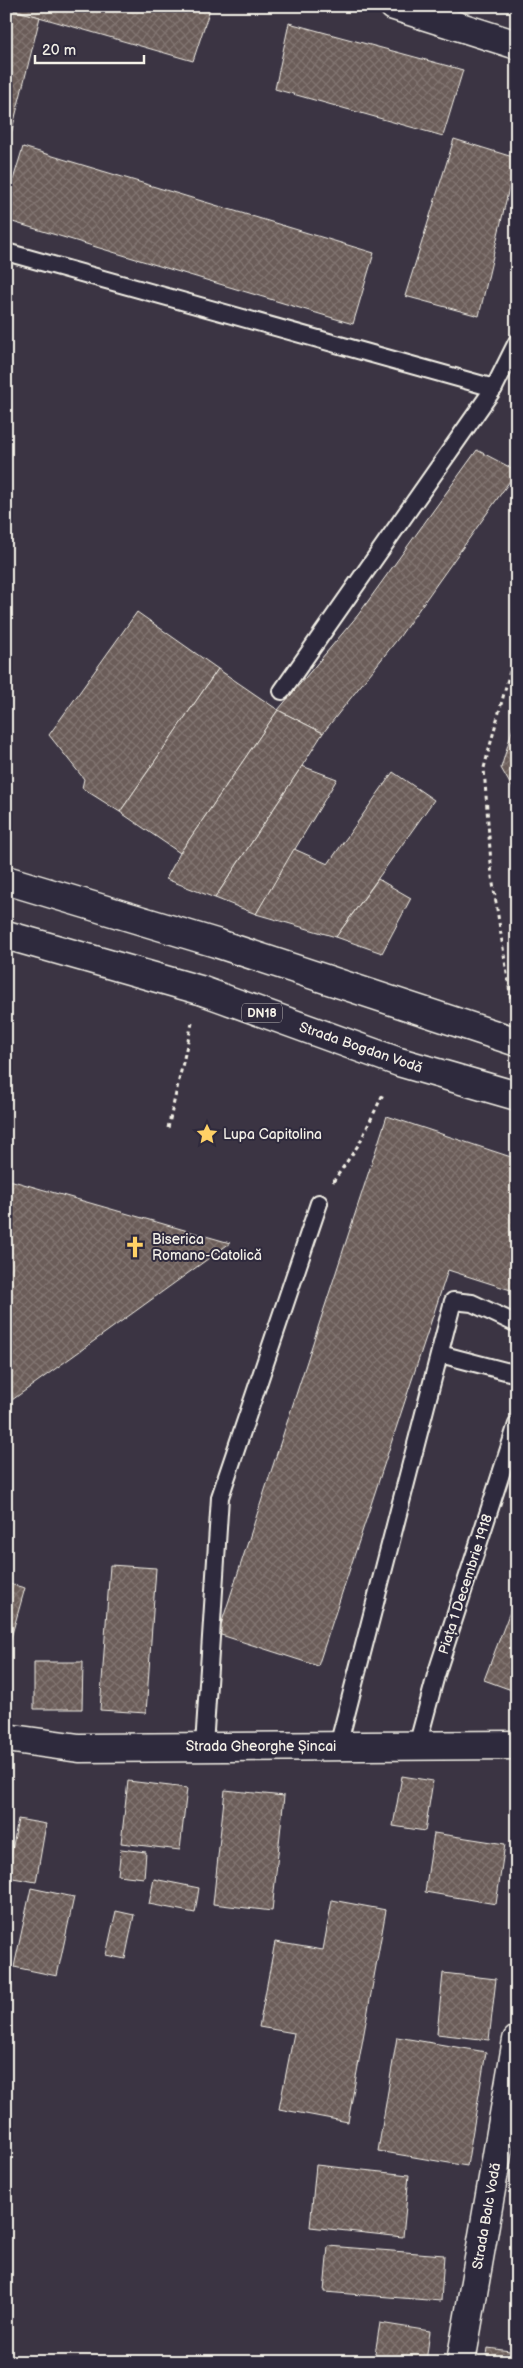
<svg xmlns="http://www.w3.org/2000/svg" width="523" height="2368" viewBox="0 0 523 2368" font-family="'Balsamiq Sans',sans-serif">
  <defs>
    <pattern id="building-cross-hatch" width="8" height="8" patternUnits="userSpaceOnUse" patternTransform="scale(1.25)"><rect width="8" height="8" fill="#6b5c59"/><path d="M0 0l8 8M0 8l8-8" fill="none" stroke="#817471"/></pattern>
  </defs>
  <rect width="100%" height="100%" fill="#3b3443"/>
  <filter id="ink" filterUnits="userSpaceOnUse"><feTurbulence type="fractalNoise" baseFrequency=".02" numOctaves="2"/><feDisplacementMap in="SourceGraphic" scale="10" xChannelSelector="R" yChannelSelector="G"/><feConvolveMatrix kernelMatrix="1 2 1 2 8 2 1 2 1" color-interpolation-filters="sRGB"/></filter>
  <g filter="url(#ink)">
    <!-- building -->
    <g fill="url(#building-cross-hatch)" stroke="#f4f1e8">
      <polygon points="12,6 211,6 193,61 11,9"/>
      <polygon points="6,8 40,17 6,154"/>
      <polygon points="289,23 463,70 443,136 275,89"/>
      <polygon points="454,139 516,158 479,316 405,296"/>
      <polygon points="23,147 374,253 353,324 6,220 6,203"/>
      <polygon points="477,450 517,471 400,636 323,733 278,710 358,615"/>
      <polygon points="137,612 218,669 120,812 82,788 84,779 49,735"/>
      <polygon points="218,669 278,710 180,853 120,812"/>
      <polygon points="278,710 323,733 302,766 215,898 166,879 180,853"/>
      <polygon points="517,714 517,796 501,768"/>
      <polygon points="302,766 337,779 256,914 215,898"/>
      <polygon points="393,772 434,800 336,937 256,914 294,849 328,864"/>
      <polygon points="378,879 411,898 382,953 336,937"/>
      <polygon points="387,1116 517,1159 517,1292 448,1270 318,1666 218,1634"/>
      <polygon points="6,1179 230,1243 12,1400 6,1308"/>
      <polygon points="110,1565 156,1568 146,1713 100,1710"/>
      <polygon points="6,1583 25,1588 10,1641 6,1640"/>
      <polygon points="517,1593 517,1692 484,1680"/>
      <polygon points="34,1662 83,1662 82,1709 34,1709"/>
      <polygon points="402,1776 433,1781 425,1831 393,1826"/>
      <polygon points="128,1781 187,1788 180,1850 121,1843"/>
      <polygon points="225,1790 284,1796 272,1911 213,1904"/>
      <polygon points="18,1819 46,1824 36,1882 7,1877"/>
      <polygon points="434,1833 505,1844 496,1904 425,1892"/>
      <polygon points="121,1849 146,1852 144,1878 118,1875"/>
      <polygon points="154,1879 199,1888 195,1913 149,1904"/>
      <polygon points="31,1888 74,1897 57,1976 14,1967"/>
      <polygon points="332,1900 386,1910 348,2122 279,2109 294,2033 259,2027 275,1942 323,1950"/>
      <polygon points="116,1911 134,1915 125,1959 106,1955"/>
      <polygon points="443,1973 496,1979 489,2040 437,2034"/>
      <polygon points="397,2037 486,2052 467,2166 378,2151"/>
      <polygon points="316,2165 409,2175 403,2237 310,2227"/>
      <polygon points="328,2246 444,2255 441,2301 324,2292"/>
      <polygon points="380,2323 430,2331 426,2362 374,2360"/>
      <polygon points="488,2348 517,2352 517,2362 486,2362"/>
    </g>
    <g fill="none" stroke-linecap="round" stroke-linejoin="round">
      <!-- service casing -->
      <g stroke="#f4f1e8" stroke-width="20">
        <g id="service">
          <polyline points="6,252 494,388 517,342"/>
          <polyline points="282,691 494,388"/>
          <polyline points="440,1354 517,1374"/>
          <polyline points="204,1746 220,1497 319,1203"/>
          <polyline points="338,1746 453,1301 472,1303 517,1324"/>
          <polyline points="417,1746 436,1675 517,1424"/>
        </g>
      </g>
      <!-- minor casing -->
      <g stroke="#f4f1e8" stroke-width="31">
        <g id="minor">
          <polyline points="394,6 517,45"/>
          <polyline points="461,2362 517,2040"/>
        </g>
      </g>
      <!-- secondary casing -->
      <g stroke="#f4f1e8" stroke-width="31">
        <polyline id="secondary" points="6,1738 79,1748 517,1745"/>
      </g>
      <!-- primary casing -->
      <g stroke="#f4f1e8" stroke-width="31">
        <g id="primary">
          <polyline points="6,880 216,943 517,1042"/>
          <polyline points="6,935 200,990 399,1062 517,1096"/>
        </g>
      </g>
      <!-- path -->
      <g stroke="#f4f1e8" stroke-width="3" stroke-dasharray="4 4" stroke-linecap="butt">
        <polyline points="512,1006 492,877 484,768 517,645"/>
        <polyline points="168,1128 192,1023"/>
        <polyline points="333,1182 359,1144 384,1092"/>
      </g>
      <!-- service -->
      <use href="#service" stroke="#2f2a3d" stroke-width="16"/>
      <!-- minor -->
      <use href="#minor" stroke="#2f2a3d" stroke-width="28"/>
      <!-- secondary -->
      <use href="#secondary" stroke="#2f2a3d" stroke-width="28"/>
      <!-- primary -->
      <use href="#primary" stroke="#2f2a3d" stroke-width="28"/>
    </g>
  </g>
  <!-- icons -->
  <defs>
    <g id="sight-bare" transform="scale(1.725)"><path d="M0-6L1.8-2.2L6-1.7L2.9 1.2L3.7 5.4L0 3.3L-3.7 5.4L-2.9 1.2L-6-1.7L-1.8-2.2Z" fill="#ffd166" stroke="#2f2a3d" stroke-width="2.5" paint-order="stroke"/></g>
    <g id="church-bare" transform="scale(1.725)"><path d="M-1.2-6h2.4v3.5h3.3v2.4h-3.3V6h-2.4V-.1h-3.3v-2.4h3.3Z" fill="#ffd166" stroke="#2f2a3d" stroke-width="2.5" paint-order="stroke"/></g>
  </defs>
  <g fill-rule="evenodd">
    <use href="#sight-bare" x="207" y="1134"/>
    <use href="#church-bare" x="135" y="1247"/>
  </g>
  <g text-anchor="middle" stroke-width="4" stroke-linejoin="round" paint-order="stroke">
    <!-- shield labels -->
    <rect fill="#2f2a3d" stroke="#b9b5b5" stroke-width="1" x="242" y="1003.5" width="40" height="19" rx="4"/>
    <g font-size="12" font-weight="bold" fill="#f4f1e8">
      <text x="262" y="1017">DN18</text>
    </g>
    <!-- street labels -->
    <g font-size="14" fill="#f4f1e8" stroke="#2f2a3d">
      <text transform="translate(361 1047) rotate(19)" y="5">Strada Bogdan Vodă</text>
      <text transform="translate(465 1584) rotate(-72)" y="5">Piața 1 Decembrie 1918</text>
      <text x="261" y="1751">Strada Gheorghe Șincai</text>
      <text transform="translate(486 2216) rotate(-80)" y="5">Strada Balc Vodă</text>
    </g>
    <!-- poi labels -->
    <g font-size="14" fill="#f4f1e8" stroke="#2f2a3d" text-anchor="start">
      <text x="223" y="1139">Lupa Capitolina</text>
      <text x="152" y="1244">Biserica<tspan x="152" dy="16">Romano-Catolică</tspan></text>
    </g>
  </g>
  <!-- margin -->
  <rect width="523" height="2368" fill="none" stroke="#2f2a3d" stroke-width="25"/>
  <rect x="12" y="12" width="498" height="2343" fill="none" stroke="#f4f1e8" stroke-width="2" filter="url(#ink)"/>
  <!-- scale -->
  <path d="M35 55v8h109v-8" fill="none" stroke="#f4f1e8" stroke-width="2.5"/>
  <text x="42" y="55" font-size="15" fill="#f4f1e8" stroke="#2f2a3d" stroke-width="4" paint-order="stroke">20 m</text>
</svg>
